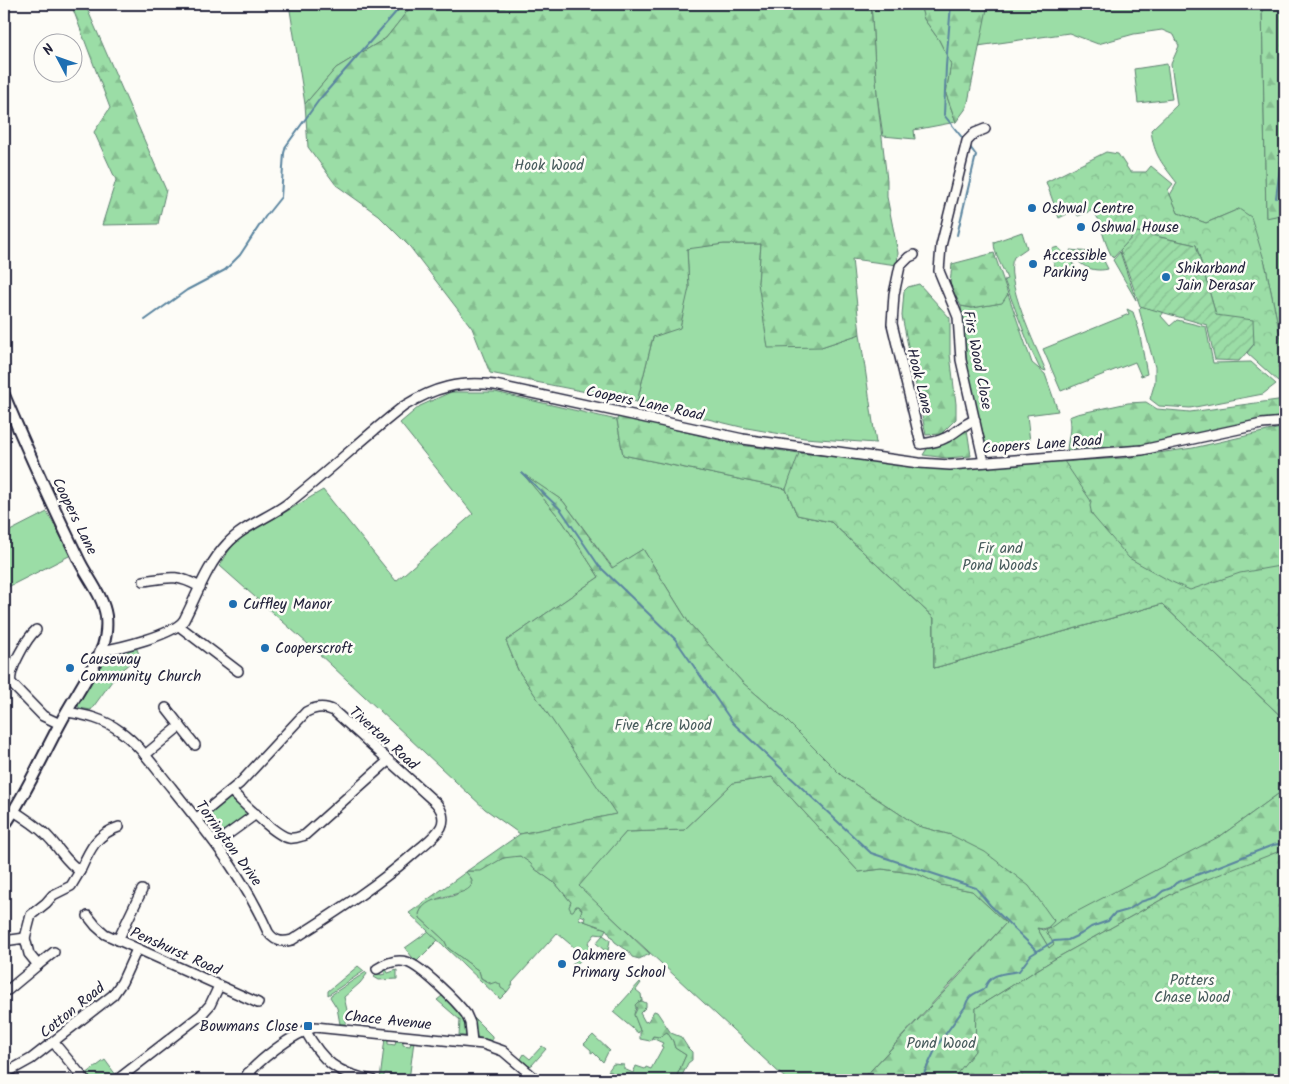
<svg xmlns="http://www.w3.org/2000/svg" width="1289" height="1084" viewBox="0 0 1289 1084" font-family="Kalam,sans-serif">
  <defs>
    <pattern id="forest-firs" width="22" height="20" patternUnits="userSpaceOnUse" patternTransform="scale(1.25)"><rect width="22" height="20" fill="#9bdda6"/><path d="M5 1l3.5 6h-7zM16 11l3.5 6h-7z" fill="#85bd90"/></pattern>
    <pattern id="park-crowns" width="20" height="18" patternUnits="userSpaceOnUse" patternTransform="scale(1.25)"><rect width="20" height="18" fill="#9bdda6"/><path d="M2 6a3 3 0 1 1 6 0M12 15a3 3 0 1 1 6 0" fill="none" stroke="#85bd90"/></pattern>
    <pattern id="garden-furrows" width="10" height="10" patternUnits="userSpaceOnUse" patternTransform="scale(1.25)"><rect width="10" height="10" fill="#9bdda6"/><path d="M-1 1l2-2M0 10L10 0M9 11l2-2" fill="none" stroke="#85bd90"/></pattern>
  </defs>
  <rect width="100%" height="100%" fill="#fdfcf7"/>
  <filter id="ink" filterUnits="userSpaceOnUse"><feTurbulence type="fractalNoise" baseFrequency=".02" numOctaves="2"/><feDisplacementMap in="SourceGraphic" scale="10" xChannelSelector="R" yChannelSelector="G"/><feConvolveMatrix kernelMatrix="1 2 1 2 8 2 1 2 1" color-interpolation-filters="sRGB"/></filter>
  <g filter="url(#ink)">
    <!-- grass -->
    <g fill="#9bdda6" stroke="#5e8070">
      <polygon points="289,4 413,4 386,38 336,68 305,104"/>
      <polygon points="871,4 920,4 924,19 939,40 951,64 946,94 956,122 914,130 915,139 883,136 877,95"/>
      <path d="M987,4H1262L1266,217L1285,214V358L1265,263L1239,209L1206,223L1178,213L1170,195L1177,183C1162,163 1154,156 1151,130L1177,105L1171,64L1179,46L1174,35L1162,30L1134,34L1098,44L1069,33L978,46Z"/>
      <polygon points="1167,64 1172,99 1138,103 1134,69"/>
      <path d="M1022,232L1027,248L1014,257C1002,277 1037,349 1046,371L1040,369L1031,350L1004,280L1007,279C1003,267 994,255 994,242Z"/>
      <polygon points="724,244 761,244 758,283 821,347 860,334 876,443 804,438 741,427 637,402 653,337 689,288 687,248"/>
      <polygon points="1058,247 1075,266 1076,269 1062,275 1058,273 1048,250"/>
      <path d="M1070,250L1100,253L1108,269C1091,273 1078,265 1070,250Z"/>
      <polygon points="1120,252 1136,300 1113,260"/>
      <polygon points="1008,294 1032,363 1045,374 1058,411 1027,415 1030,442 987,449 964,361 961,306 972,308 1001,303"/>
      <polygon points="1142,306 1164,312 1161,316 1170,326 1177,320 1206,327 1213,363 1251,362 1276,384 1263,394 1190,408 1159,406 1150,399 1155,382 1155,367 1139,309"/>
      <polygon points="1127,309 1133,312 1139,330 1147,374 1141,376 1135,362 1061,391 1043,349 1129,314"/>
      <polygon points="451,392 495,392 617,420 623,455 786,489 797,515 831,522 934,618 934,668 1162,604 1285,720 1285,789 1222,835 1049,948 1037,928 1043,930 1048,928 1054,920 951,835 918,826 842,776 784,718 743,683 689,623 643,549 613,568 563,501 524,475 563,522 599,577 506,641 518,670 617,814 520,834 485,809 317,652 220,566 229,550 241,538 323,490 396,581 473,514 400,423 420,406"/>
      <polygon points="47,512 71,555 4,589 4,534"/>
      <polygon points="136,647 139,654 138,656 117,674 91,710 79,708 78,704 106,658"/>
      <polygon points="772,777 859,872 882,869 918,874 941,885 972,891 1006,923 862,1080 787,1080 578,886 626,832 684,830 733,783"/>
      <polygon points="230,796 250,814 220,835 216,836 203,820"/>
      <path d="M520,856L531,863L535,869L556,884L571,902L576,906H579L582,910L579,919L606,929L603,935L595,934L588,943L592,948L574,967L572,965L582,954L557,933L512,983L513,984L507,992L481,978L479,971L448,948L444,940L420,918L419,914C424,896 441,901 455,895C461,892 466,889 472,884L471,878L466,872L467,871C483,873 490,863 504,858C509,856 514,856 520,856Z"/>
      <polygon points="429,931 438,940 416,962 405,948"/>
      <polygon points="358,966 364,971 328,995 328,991"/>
      <polygon points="385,967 388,973 397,970 397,979 379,980 374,977 378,973 381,975 385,974 384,969"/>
      <polygon points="366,972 367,974 360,983 344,997 347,1010 346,1024 340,1024 337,1008 330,997 331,995"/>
      <polygon points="640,982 641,983 636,990 641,994 642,1001 638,1002 634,1014 640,1030 638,1033 613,1012"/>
      <path d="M442,996C454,1008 466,1016 467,1035L465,1036H459L460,1020L437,1000Z"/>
      <polygon points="472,1016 492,1036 492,1041 477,1037"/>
      <polygon points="667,1031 673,1041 675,1048 686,1055 675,1080 609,1080 612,1072 608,1071 613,1064 624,1065 624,1069 633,1073 636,1066 645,1069 646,1067 651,1069 663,1047 661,1046 663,1043 652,1038 653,1036 659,1037"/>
      <polygon points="593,1035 610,1051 608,1052 603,1062 593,1052 591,1053 591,1050 584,1044"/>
      <polygon points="385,1038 388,1039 388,1044 395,1045 396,1039 403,1040 403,1045 410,1046 411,1041 414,1041 409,1080 404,1080 403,1076 399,1075 397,1080 393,1080 394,1075 385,1073 383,1078 380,1080"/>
      <polygon points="542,1046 546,1049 532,1065 529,1066 521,1059 524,1054 530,1059"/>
      <polygon points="105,1060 116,1075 109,1080 92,1080 86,1074"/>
    </g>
    <!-- forest -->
    <g fill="url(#forest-firs)" stroke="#5e8070">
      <polygon points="71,4 85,4 166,190 158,224 102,225 116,180 94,132 110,108"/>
      <polygon points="413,4 871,4 877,95 887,180 887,197 898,253 897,265 852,259 860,334 821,347 768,348 758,283 761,244 724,244 687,249 689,288 680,328 653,337 637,402 490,373 472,328 410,247 378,215 336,185 308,147 305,104 336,68 386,38"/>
      <polygon points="920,4 988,4 967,107 956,122 946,94 951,64 939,40 924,19"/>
      <polygon points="1262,4 1285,4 1285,214 1266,218"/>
      <polygon points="994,253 1008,294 1002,303 972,308 961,306 950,285 952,264"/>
      <polygon points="919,284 950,318 950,354 956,404 956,419 941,434 926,435 902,316 904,291 908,287"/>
      <path d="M1285,399V417L1243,424L1142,447L1067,453C1067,439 1072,431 1069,417L1077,414L1128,403L1146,402L1157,409L1190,412Z"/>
      <polygon points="618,416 740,445 799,453 950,468 1123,458 1193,448 1285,427 1285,720 1162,604 934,668 934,618 831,522 797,515 786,489 623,455 617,420"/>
      <polygon points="967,429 971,456 947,458 923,455 928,447 949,442"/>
      <path d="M522,473L563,501L612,568L643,549L689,623L743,683L784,718L842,776L918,826L951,835L985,852L1029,886L1054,921C1048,928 1046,930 1037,928L1049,948L1054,944L1046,931L1061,920L1222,835L1285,789V948L1207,879L1177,891L1053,960L976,1008L975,1051L968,1061V1080H862L958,977L1006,923L972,891L941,885L918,874L882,869L859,872L772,777L733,783L684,830L626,832L579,886L650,954L639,959L632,957L628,951L615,942L606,929L584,921L585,917L580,915L582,910L579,906H576L573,911H571L569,907L571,902L556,884L535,869L530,863L520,856L503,858L481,871H467L520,834L616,814L518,670L506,641L599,577L563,522Z"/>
      <path d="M466,872C468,875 472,878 472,882C472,899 426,891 419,914L420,918L444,940L448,948L479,971L481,978L490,984L496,982L500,984L501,988L507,992L500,999L409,913Z"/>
      <polygon points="642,1001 646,1003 646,1007 640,1013 645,1022 648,1021 654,1011 657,1012 671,1033 681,1037 688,1048 692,1052 692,1060 688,1063 680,1080 675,1080 686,1055 675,1048 673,1041 667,1032 659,1037 653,1036 650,1041 640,1039 640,1030 634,1015 637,1009 635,1005 638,1002"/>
    </g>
    <!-- park -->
    <g fill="url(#park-crowns)" stroke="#5e8070">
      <path d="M1106,152L1118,154L1130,172H1146L1151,166L1173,184L1168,190L1178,213L1206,223L1239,209L1251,217L1265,263L1285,358V363L1279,382L1247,353L1254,344L1216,315L1196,245L1137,232L1113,258C1108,251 1101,230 1100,222L1093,210L1078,216L1075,210L1059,218L1046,182Z"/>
      <polygon points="799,453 950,468 1064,461 1091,501 1090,506 1092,515 1129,558 1170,581 1190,590 1240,573 1285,565 1285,720 1162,604 934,668 934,618 831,522 797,515 786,489"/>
      <polygon points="1285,849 1285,1080 952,1080 975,1051 976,1008 1053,960 1177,891"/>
      <polygon points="603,935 610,940 608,951 614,956 611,960 603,953 604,950 596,943"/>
    </g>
    <!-- garden -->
    <polygon fill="url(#garden-furrows)" stroke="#5e8070" points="1137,232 1196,245 1216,315 1253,320 1254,344 1239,361 1215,360 1207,325 1140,306 1120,250"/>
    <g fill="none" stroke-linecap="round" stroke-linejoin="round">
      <!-- stream -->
      <g stroke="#5a849f" stroke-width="2">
        <polyline points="951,4 946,66 944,115 964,140"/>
        <polyline points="1276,198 1285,130"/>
        <polyline points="957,235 976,155 970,147"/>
        <polyline points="145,320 187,290 225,270 240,255 265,217 281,197 284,153 286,146 319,100 403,4"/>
        <polyline points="522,473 561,510 599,566 675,639 733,723 871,853 976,888 990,905 1037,951"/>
        <path d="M921,1080L937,1046L965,1007C969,993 974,995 985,988C990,972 1006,974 1019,971L1031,955L1054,941L1068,940L1081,934L1091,927L1108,921L1114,914L1128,910L1140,902L1156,897L1163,891L1171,888L1176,883L1273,845L1285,843"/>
      </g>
      <!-- minor casing -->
      <g stroke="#22223b" stroke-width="12">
        <g id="minor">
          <path d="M914,255L909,257L900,266L894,294L892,324L921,444C929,443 938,442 945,438C956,433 963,424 975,420"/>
          <polyline points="984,462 961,360 958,317 939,271 941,246 967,141 975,133 985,129"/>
          <path d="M144,581C170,577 176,574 200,587"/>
          <polyline points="179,626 238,671"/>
          <path d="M36,630C27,638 8,670 11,683L43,716L60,724"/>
          <path d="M100,651C119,648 174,635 184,620C197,595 207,565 227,544C243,526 268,518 287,504C327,473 364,437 404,406C435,387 459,381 495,385L743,439L919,463L950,465L1142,450L1262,424L1285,422"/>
          <polyline points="166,708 195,745"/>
          <path d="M67,712C86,715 104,719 120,731C140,745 155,768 171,787C209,835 243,875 268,932C274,941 281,943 292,940C336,912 380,884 419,849C426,843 436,836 441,827C445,819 442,810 436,803L334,711C325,706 315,707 306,712L240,783L196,819"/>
          <polyline points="145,755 180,726"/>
          <path d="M231,791C243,802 275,836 289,838C295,839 299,837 305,835L388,761"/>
          <path d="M14,811C27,820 41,828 51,840C61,851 67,863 80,871L71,886L53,895L46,903L31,915L25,938"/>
          <polyline points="216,843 256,814"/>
          <path d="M80,871C89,851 96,834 119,827"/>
          <polyline points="88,916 96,926 105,934 258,1003"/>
          <polyline points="118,940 142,890"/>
          <polyline points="4,941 25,938 29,954 38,965 8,990"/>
          <polyline points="38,965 54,952"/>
          <path d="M377,969C386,963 396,959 407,962C422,967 456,1001 466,1014L470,1023L472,1042"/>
          <path d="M305,1030C322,1061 337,1074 372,1080"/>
          <polyline points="54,1043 85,1080"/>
          <polyline points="248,1073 255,1080"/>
          <polyline points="4,1074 31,1059 113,995 122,982 137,949"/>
          <polyline points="117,1080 201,1015 210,1005 219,986"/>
          <path d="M243,1080C257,1061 292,1034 315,1027L483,1044L503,1051L537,1080"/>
        </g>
      </g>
      <!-- major casing -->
      <g stroke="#22223b" stroke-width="14">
        <path id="major" d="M4,395C27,450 52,504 78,558C86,576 103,595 106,616C107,626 106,637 103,646C92,673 74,697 61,722C42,757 26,794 4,826"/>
      </g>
      <!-- minor -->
      <use href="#minor" stroke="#fdfcf7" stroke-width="9"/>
      <!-- major -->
      <use href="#major" stroke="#fdfcf7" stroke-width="10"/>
    </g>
  </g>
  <!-- markers -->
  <g fill="#1f6fb2" stroke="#fdfcf7" stroke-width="2">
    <circle cx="1032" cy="208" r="5"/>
    <circle cx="1081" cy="227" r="5"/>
    <circle cx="1033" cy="264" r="5"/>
    <circle cx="1166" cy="277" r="5"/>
    <circle cx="233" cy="604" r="5"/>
    <circle cx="265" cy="648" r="5"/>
    <circle cx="70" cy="668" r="5"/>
    <circle cx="562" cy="964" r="5"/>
    <rect x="303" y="1021" width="10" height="10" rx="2.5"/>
  </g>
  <g text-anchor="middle" stroke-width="5" stroke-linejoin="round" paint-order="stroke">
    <!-- park labels -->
    <g font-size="15" fill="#465a5b" stroke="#fdfcf7">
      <text x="549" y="170">Hook Wood</text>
      <text x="1000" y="553">Fir and<tspan x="1000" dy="17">Pond Woods</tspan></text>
      <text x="663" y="730">Five Acre Wood</text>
      <text x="1192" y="985">Potters<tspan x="1192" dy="17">Chase Wood</tspan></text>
      <text x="941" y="1048">Pond Wood</text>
    </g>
    <!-- poi labels -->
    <g font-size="15" fill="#22223b" stroke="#fdfcf7" text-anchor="start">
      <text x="1042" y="213">Oshwal Centre</text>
      <text x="1091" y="232">Oshwal House</text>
      <text x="1043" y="260">Accessible<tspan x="1043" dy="17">Parking</tspan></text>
      <text x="1176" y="273">Shikarband<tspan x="1176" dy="17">Jain Derasar</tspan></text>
      <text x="243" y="609">Cuffley Manor</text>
      <text x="275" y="653">Cooperscroft</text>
      <text x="80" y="664">Causeway<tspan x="80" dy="17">Community Church</tspan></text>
      <text x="572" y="960">Oakmere<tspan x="572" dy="17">Primary School</tspan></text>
      <text x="298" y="1031" text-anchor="end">Bowmans Close</text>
    </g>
    <!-- street labels -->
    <g font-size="15" fill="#22223b" stroke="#fdfcf7">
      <text transform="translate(978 360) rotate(79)" y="5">Firs Wood Close</text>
      <text transform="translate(920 381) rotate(76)" y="5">Hook Lane</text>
      <text transform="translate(645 403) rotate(12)" y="5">Coopers Lane Road</text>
      <text transform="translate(1042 444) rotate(-4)" y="5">Coopers Lane Road</text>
      <text transform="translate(75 516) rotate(64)" y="5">Coopers Lane</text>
      <text transform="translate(384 738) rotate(42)" y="5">Tiverton Road</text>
      <text transform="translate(229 843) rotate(54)" y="5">Torrington Drive</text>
      <text transform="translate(176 951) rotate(24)" y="5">Penshurst Road</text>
      <text transform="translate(72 1010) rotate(-39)" y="5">Cotton Road</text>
      <text transform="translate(388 1020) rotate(6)" y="5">Chace Avenue</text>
    </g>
  </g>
  <!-- margin -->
  <rect width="1289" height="1084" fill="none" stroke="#fdfcf7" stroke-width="20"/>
  <rect x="10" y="10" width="1269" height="1064" fill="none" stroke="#22223b" stroke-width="2" filter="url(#ink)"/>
  <!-- north arrow -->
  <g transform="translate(58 58) rotate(311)"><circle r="24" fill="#fdfcf7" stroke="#a5a5ac"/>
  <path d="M0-4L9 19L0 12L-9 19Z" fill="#1f6fb2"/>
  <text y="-8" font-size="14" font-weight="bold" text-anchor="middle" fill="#22223b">N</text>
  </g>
</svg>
